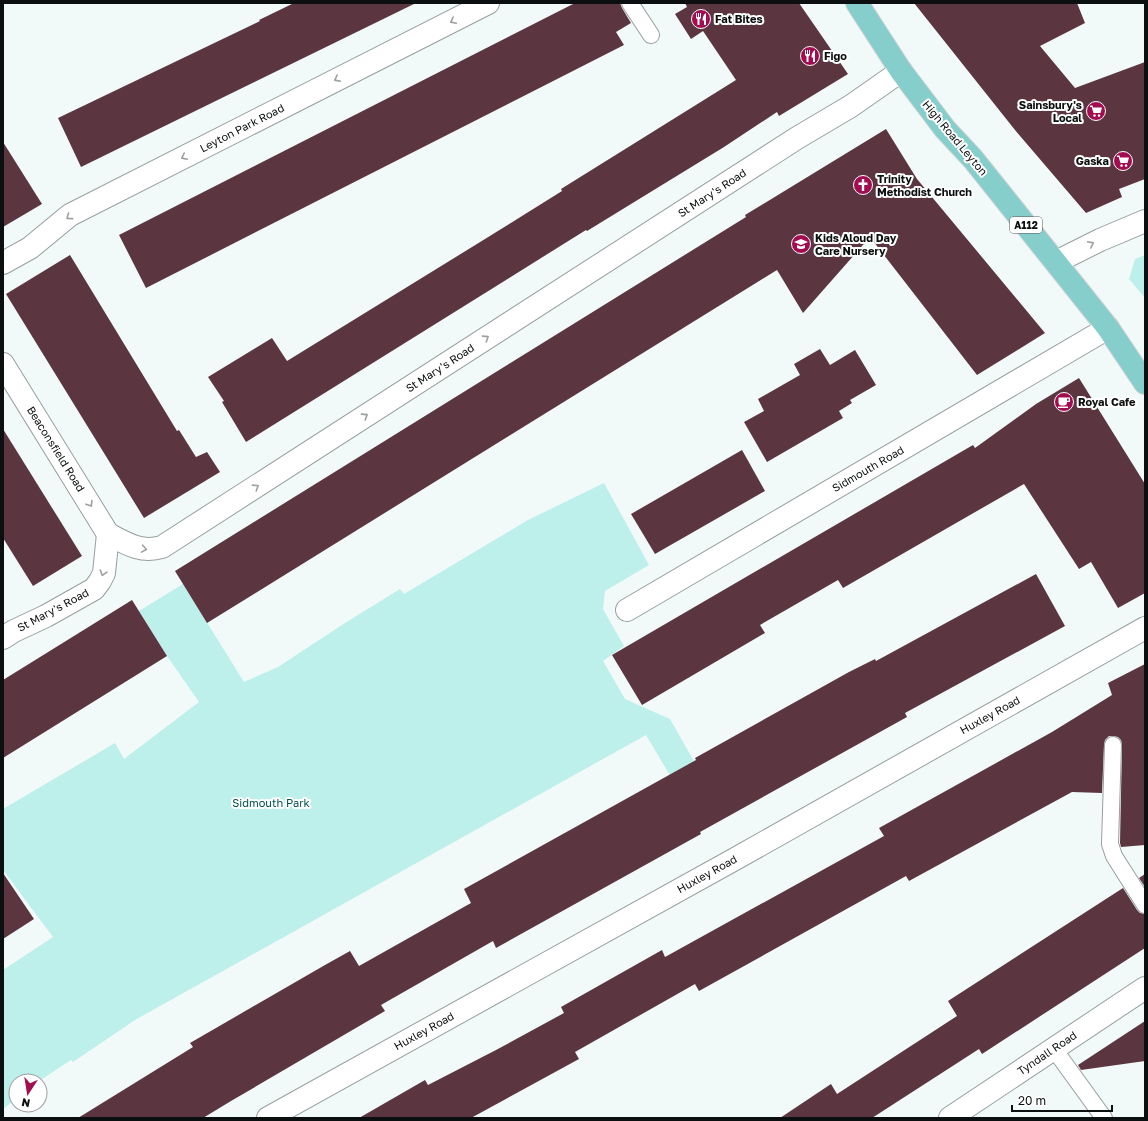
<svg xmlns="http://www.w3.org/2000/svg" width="1148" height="1121" viewBox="0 0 1148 1121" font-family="'Golos Text',sans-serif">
  <rect width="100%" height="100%" fill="#f2faf9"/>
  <!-- green -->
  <g fill="#bdefeb">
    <polygon points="1145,255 1145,298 1129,279 1135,259"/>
    <polygon points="604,483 649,565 605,591 603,609 624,646 603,661 625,699 670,719 724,814 700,826 646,735 135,1020 73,1062 71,1060 39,1081 16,1081 16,1099 3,1109 3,970 53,937 3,870 3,809 115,743 124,759 199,702 167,656 139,611 183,584 244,682 278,667 345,623 400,589 404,594 528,520"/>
  </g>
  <!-- building -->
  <g fill="#5b3640">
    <polygon points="294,3 416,3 81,167 58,118 260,21 259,20"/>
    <polygon points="575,3 620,3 622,8 631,23 616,32 624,45 146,288 119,235"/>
    <polygon points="685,3 799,3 848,74 779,116 777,112 724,147 587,231 586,230 246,442 222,402 224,401 208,377 272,338 287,361 485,239 562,191 561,189 736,80 703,31 691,39 675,14 687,7"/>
    <polygon points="914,3 1077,3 1085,23 1040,46 1075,88 1145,62 1145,179 1119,189 1122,197 1086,213 1015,130"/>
    <polygon points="886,129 917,179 1045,333 977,375 870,237 803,313 777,270 207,623 175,571 683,256 746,217 745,215"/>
    <polygon points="3,142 42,204 3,227"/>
    <polygon points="70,255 177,431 179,430 196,457 207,452 220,472 144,518 6,294"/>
    <polygon points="820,349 830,365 855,350 876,385 850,400 852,403 839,411 843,418 767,462 744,422 764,411 758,399 800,375 794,364"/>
    <polygon points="1079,378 1145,484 1145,593 1118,608 1091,562 1079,569 1024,484 843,588 838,580 760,625 765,633 642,705 612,655 973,445 975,448 1036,404"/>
    <polygon points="3,429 82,556 33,586 3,538"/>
    <polygon points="742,450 765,491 655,554 631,514"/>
    <polygon points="1036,574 1065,626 905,713 907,717 700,832 701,834 496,948 493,941 381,1005 385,1011 231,1101 203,1118 78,1118 193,1047 190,1043 325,965 350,951 359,966 471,903 464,889 696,760 695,758 849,672 875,659 876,661"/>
    <polygon points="132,600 167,656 3,758 3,680"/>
    <polygon points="1145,664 1145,845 1121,847 1120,843 1122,745 1121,740 1118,737 1113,736 1109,736 1105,740 1104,745 1102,793 1072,792 909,881 906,876 699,991 695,984 575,1052 579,1059 471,1118 359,1118 425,1080 428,1085 496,1050 564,1013 561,1007 662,950 665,957 884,836 879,828 1052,732 1112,695 1108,683"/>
    <polygon points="3,873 34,919 3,939"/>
    <polygon points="1145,874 1145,887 1139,878"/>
    <polygon points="1123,888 1137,910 1140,913 1145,914 1145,948 982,1054 979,1049 872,1118 780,1118 831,1084 837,1094 957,1016 948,1001"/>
    <polygon points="1145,1021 1145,1061 1081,1070 1078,1065"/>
  </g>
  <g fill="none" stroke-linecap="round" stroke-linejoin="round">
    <!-- lane casing -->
    <g stroke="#979f9e" stroke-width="18">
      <g id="lane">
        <polyline points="630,3 651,35"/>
        <polyline points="1113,745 1110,844 1114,856 1145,905"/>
        <polyline points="1054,1049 1104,1118"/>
      </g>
    </g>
    <!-- street casing -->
    <g stroke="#979f9e" stroke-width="24">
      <g id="street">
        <polyline points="1056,262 1100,240 1145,221"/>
        <polyline points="3,263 30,248 70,215 488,3"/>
        <polyline points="3,364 108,534"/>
        <path d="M108,534C127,544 141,553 162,547L797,138L851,106L901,71"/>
        <polyline points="627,610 1108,328"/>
        <polyline points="3,638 14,631 46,616 94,589 100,581 104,573 108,534"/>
        <polyline points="268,1118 735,859 1145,628"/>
        <polyline points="950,1118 1145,988"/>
      </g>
    </g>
    <!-- primary casing -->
    <g stroke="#d3d4d4" stroke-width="24">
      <polyline id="primary" points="857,3 901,71 917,92 945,129 973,159 1108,328 1145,383"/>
    </g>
    <!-- lane -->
    <use href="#lane" stroke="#fff" stroke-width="16"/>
    <!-- street -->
    <use href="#street" stroke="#fff" stroke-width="22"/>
    <!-- primary -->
    <use href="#primary" stroke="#86cecb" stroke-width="22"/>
  </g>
  <!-- one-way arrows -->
  <defs><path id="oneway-chevron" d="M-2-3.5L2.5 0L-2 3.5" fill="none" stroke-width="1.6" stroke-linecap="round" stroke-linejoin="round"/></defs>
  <g stroke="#9e9f9f">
    <use href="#oneway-chevron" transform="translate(453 21) rotate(153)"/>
    <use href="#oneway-chevron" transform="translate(337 79) rotate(153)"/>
    <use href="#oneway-chevron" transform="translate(184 157) rotate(153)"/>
    <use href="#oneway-chevron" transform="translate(69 217) rotate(144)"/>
    <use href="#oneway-chevron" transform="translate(1091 244) rotate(-27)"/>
    <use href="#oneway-chevron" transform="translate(486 338) rotate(-33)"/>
    <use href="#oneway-chevron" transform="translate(365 416) rotate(-33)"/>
    <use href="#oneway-chevron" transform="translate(256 487) rotate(-33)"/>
    <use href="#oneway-chevron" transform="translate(90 504) rotate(58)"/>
    <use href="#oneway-chevron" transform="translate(144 549) rotate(10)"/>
    <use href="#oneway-chevron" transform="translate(103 573) rotate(107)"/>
  </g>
  <!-- icons -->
  <defs>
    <g id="restaurant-disc" transform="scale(1)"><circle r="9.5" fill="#a20d50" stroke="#fff"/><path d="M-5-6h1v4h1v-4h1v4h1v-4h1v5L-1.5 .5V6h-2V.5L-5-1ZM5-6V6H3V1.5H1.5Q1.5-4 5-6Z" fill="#fff"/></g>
    <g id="supermarket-disc" transform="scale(1)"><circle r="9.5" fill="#a20d50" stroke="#fff"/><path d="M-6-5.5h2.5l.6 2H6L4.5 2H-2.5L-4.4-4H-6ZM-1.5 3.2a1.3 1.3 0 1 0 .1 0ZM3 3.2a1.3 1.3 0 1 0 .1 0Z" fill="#fff"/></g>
    <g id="church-disc" transform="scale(1)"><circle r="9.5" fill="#a20d50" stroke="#fff"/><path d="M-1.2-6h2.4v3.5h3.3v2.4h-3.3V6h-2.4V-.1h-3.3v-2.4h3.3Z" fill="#fff"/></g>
    <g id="school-disc" transform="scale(1)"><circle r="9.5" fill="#a20d50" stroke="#fff"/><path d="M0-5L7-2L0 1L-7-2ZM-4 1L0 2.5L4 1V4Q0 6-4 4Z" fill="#fff"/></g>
    <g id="cafe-disc" transform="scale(1)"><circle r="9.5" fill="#a20d50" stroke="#fff"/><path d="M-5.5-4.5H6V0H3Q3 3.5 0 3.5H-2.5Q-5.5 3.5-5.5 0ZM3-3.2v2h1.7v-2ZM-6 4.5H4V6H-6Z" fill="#fff"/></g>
  </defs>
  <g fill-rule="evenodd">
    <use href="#restaurant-disc" x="701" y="19"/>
    <use href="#restaurant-disc" x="810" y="56"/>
    <use href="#supermarket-disc" x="1096" y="111"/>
    <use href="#supermarket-disc" x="1123" y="161"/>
    <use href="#church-disc" x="863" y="185"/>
    <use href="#school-disc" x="801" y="244"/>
    <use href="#cafe-disc" x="1064" y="402"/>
  </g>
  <g text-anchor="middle" stroke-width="4" stroke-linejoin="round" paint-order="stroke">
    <!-- shield labels -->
    <rect fill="#fff" stroke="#555757" stroke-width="1" x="1010" y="217" width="32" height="16" rx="3"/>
    <g font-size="10" font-weight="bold" fill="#0c0f0f">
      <text x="1026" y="229">A112</text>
    </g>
    <!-- poi labels -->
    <g font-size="11" font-weight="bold" fill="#0c0f0f" stroke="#fff" text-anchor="start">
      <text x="715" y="23">Fat Bites</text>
      <text x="824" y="60">Figo</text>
      <text x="1082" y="109" text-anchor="end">Sainsbury's<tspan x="1082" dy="13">Local</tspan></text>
      <text x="1109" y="165" text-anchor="end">Gaska</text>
      <text x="877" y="183">Trinity<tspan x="877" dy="13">Methodist Church</tspan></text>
      <text x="815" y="242">Kids Aloud Day<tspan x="815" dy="13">Care Nursery</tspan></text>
      <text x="1078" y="406">Royal Cafe</text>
    </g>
    <!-- street labels -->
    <g font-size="11" fill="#0c0f0f" stroke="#fff">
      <text transform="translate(242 128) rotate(-27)" y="4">Leyton Park Road</text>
      <text transform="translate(955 138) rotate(50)" y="4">High Road Leyton</text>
      <text transform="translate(712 193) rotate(-33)" y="4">St Mary's Road</text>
      <text transform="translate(440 368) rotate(-33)" y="4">St Mary's Road</text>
      <text transform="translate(56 449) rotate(58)" y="4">Beaconsfield Road</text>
      <text transform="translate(868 469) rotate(-30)" y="4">Sidmouth Road</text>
      <text transform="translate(53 610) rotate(-28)" y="4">St Mary's Road</text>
      <text transform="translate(990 715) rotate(-29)" y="4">Huxley Road</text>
      <text transform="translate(707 874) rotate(-29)" y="4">Huxley Road</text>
      <text transform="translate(424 1031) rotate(-29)" y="4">Huxley Road</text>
      <text transform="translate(1047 1053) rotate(-34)" y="4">Tyndall Road</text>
    </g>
    <!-- park labels -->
    <g font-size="11" fill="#02524e" stroke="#fff">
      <text x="271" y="807">Sidmouth Park</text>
    </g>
  </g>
  <!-- border -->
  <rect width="1148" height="1121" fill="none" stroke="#0c0f0f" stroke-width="8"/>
  <!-- north arrow -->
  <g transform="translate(28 1093) rotate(192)"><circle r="19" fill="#ffffff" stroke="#9e9f9f"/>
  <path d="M0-3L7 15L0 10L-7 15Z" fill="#a20d50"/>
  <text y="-6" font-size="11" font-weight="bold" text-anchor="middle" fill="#0c0f0f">N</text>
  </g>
  <!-- scale -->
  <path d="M1012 1105v6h100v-6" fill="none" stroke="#0c0f0f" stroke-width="2"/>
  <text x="1018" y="1105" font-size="12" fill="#0c0f0f" stroke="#ffffff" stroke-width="3" paint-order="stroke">20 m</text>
</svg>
